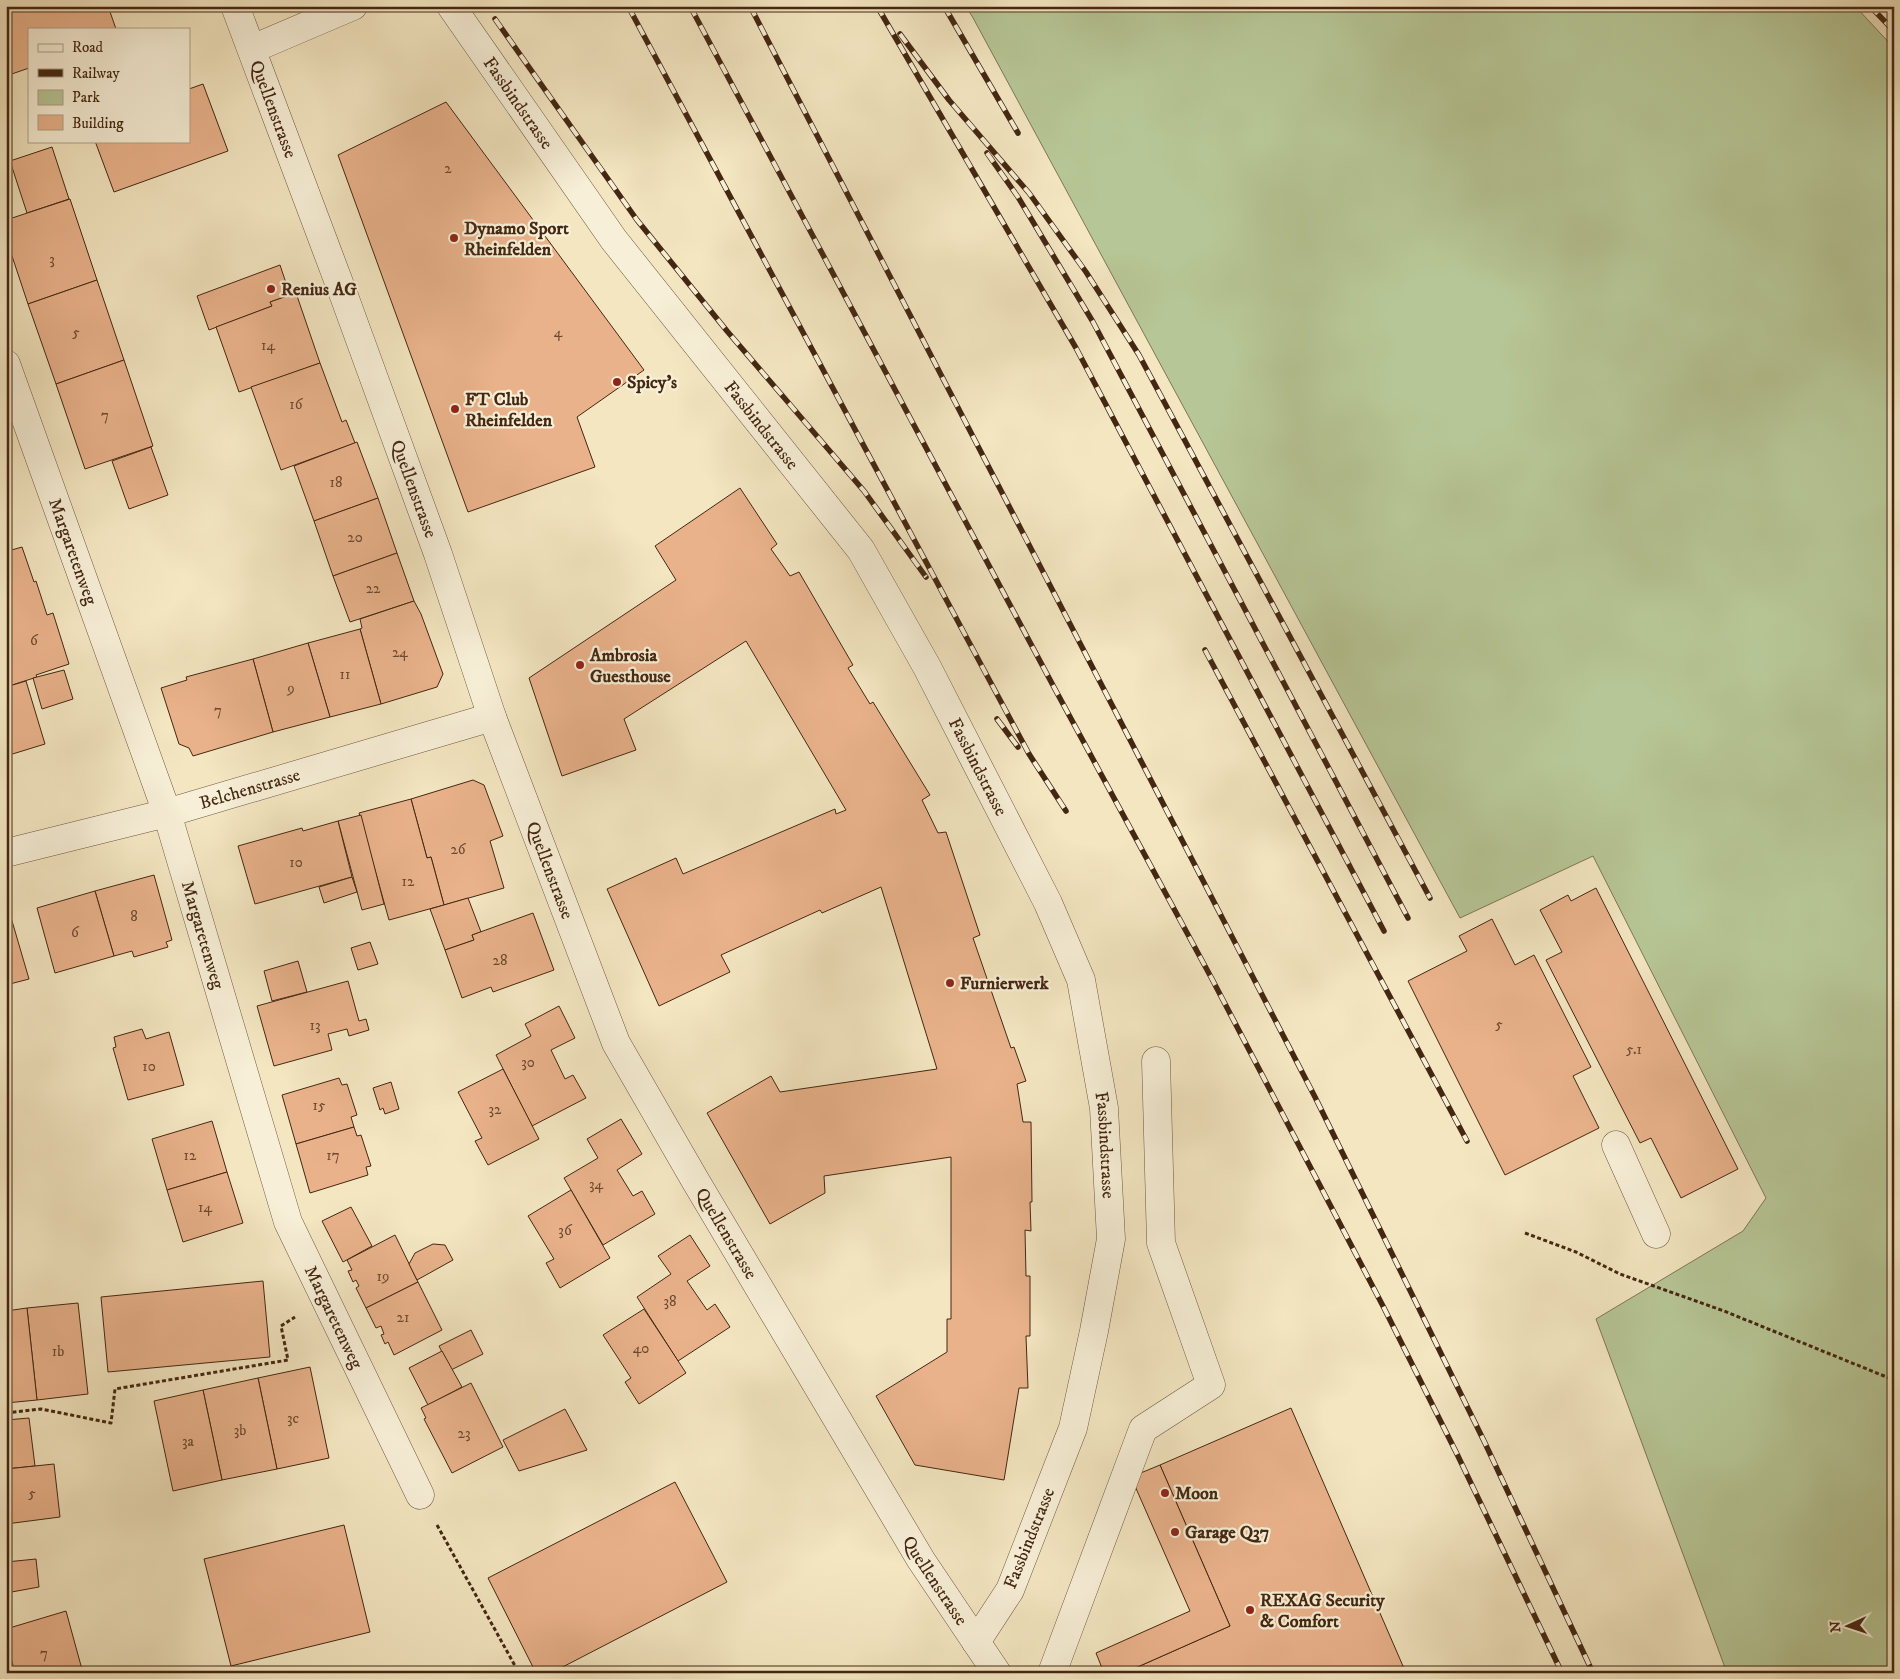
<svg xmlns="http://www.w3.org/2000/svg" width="1900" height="1679" viewBox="0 0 1900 1679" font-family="'IM FELL DW Pica',serif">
  <rect width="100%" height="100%" fill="#f3e6c1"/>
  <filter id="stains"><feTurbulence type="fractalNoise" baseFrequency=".004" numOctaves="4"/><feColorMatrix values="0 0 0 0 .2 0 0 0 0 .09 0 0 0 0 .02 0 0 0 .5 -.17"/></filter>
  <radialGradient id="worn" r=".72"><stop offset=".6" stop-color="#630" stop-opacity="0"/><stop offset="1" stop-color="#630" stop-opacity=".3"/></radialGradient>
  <!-- green -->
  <polygon fill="#b7c696" stroke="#7e7654" points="965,6 1855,6 1894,48 1894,1673 1727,1673 1596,1319 1743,1231 1766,1198 1593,856 1460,918 972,16"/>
  <!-- building -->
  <g fill="#e9b28b" stroke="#442712">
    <polygon points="6,6 108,6 116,29 29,29 29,68 6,76"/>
    <polygon points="203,84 228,151 114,192 95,141 189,141 189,89"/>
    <polygon points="446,102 644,370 577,417 595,467 468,512 338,155"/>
    <polygon points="52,147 69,199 27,213 10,161"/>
    <polygon points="70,199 97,280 28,304 6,238 6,220"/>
    <polygon points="280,265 290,295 270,302 272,306 209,330 197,296"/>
    <polygon points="97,280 124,360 56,384 28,304"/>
    <polygon points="296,293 320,363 239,392 216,327 272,306 270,302"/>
    <polygon points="124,360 153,446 85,469 56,384"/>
    <polygon points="320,363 342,422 346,420 355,443 281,470 251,387"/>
    <polygon points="357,442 378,498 314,521 294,466"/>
    <polygon points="151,447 168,495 129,509 112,461"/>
    <polygon points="740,488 777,544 771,549 790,576 799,572 853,665 848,668 870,704 873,702 930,795 922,800 938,833 946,832 980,935 973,938 1011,1048 1014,1047 1026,1081 1017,1084 1023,1122 1031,1122 1032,1202 1030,1202 1031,1231 1025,1230 1026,1276 1030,1276 1030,1336 1026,1336 1028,1388 1019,1388 1004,1480 915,1465 876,1396 947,1352 947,1319 951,1319 951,1157 824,1176 825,1193 770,1224 707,1113 771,1076 780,1092 937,1069 881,887 822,913 820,910 721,955 730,972 659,1006 607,889 676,858 683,874 835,809 836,814 846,810 746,641 624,719 636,750 562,776 529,678 676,580 655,546"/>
    <polygon points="378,498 397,553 333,576 314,521"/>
    <polygon points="6,546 8,551 22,547 34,582 36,581 47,615 53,613 69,664 36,675 37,677 6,687"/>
    <polygon points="397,553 414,601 350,622 333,576"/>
    <polygon points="414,601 421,614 443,674 437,687 381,704 360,629 362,628 360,619"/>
    <polygon points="360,629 381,704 330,717 308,643"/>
    <polygon points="308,643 330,717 273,732 253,659"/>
    <polygon points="253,659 273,732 193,756 189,748 179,744 161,688 187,680 186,677"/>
    <polygon points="64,670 73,699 42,709 33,678"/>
    <polygon points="26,681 45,744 6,756 6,687"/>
    <polygon points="473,780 484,785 503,836 490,841 504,888 444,905 431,857 427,858 411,799"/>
    <polygon points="411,799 427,858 431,857 444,905 389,920 359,813"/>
    <polygon points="361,815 384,904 362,910 338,821"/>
    <polygon points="338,821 352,877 255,904 238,846 302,828 303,831"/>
    <polygon points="154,875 172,940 166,942 168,947 134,957 132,951 114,956 95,891"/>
    <polygon points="352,877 357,892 324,903 319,887"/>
    <polygon points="1596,888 1738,1169 1681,1198 1651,1138 1640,1143 1546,960 1562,952 1540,910 1568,895 1571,901"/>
    <polygon points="95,891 114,956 55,973 37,908"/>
    <polygon points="468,898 481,932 472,935 474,940 445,950 430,909"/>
    <polygon points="533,913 554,970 493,992 491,987 462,998 445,950 474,940 472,935"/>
    <polygon points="10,914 29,979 6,985 6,915"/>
    <polygon points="1492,919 1515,965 1534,955 1591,1067 1573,1076 1599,1128 1505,1175 1408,981 1467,951 1459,936"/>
    <polygon points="370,942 378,964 358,970 351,948"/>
    <polygon points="298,961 307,992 272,1001 264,971"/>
    <polygon points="348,981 359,1021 366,1019 369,1030 349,1036 347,1029 328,1034 332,1050 274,1066 257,1006"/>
    <polygon points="559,1006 575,1038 551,1050 565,1079 573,1075 586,1098 532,1126 496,1055 531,1036 525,1024"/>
    <polygon points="142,1029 146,1039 169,1032 184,1085 128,1100 113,1048 116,1047 114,1037"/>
    <polygon points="503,1069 539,1139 488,1165 475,1141 482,1138 458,1092"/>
    <polygon points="339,1078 342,1085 347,1084 357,1115 351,1117 354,1127 296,1144 282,1095"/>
    <polygon points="391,1082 399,1109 385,1114 383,1108 380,1110 373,1088"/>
    <polygon points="8,1089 10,1117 6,1120 6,1090"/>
    <polygon points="621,1119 642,1154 617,1170 633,1196 642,1191 655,1214 603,1245 564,1178 598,1158 587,1139"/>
    <polygon points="212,1121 227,1172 167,1190 152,1139"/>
    <polygon points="354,1127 357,1136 361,1135 371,1166 366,1167 368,1175 310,1193 296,1144"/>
    <polygon points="227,1172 243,1223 183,1242 167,1190"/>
    <polygon points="571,1190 610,1258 560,1288 546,1263 554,1259 528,1216"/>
    <polygon points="351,1207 372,1246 343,1262 322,1221"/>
    <polygon points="395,1235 418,1282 366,1308 356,1288 359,1286 356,1280 353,1282 348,1271 352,1270 347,1260"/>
    <polygon points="690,1235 710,1266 687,1281 707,1310 715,1304 730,1327 678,1361 637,1297 671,1274 658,1256"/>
    <polygon points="433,1244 445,1245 453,1260 417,1280 409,1264 415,1253"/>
    <polygon points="263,1281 270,1357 108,1372 101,1297"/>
    <polygon points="418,1282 442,1330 394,1355 388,1342 385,1344 381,1335 384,1334 381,1326 376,1328 366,1308"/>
    <polygon points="78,1303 88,1394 37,1400 27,1308"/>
    <polygon points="27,1308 37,1400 6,1403 6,1311"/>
    <polygon points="644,1309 686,1373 639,1404 625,1382 631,1378 603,1335"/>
    <polygon points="471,1330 483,1354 451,1370 439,1346"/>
    <polygon points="442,1351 462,1387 428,1405 409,1368"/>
    <polygon points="310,1367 329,1458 277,1469 258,1378"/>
    <polygon points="258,1378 277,1469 222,1480 203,1390"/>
    <polygon points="471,1383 503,1447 452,1473 424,1419 426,1418 421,1408"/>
    <polygon points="203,1390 222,1480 173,1491 154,1401"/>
    <polygon points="1291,1408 1406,1673 1124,1673 1230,1626 1160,1465"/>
    <polygon points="565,1409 587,1450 519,1471 503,1440"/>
    <polygon points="29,1418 35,1466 6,1469 6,1420"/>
    <polygon points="54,1464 60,1517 6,1524 6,1469"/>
    <polygon points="1160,1465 1230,1626 1124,1673 1104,1673 1096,1653 1190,1611 1131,1477"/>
    <polygon points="675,1482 727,1582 551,1673 536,1673 488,1578"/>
    <polygon points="344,1525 370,1632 231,1666 204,1559"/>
    <polygon points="36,1559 39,1587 6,1593 6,1562"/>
    <polygon points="66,1611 83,1673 8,1673 6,1667 13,1665 6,1641 6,1629"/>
  </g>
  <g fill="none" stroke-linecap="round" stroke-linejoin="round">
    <!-- minor casing -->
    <g stroke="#70573e" stroke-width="29">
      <g id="minor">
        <path id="s1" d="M235,6L344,296L438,554L492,717L616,1043L695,1180L921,1560L997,1673"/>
        <path id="s2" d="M451,6L614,240L861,550L927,667L1048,903L1081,980L1104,1108L1111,1239L1094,1331L1073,1428L1010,1590L976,1642"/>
        <polyline points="252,49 353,6"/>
        <path id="s3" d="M6,364L167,813L288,1222L420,1495"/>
        <path id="s4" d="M6,853L167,813L492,717"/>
        <polyline points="1616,1145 1656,1234"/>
        <polyline points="1052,1673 1143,1429 1211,1385 1161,1243 1156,1061"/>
      </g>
    </g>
    <!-- path -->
    <g stroke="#442712" stroke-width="3" stroke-dasharray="4 2.5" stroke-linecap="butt">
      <polyline points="1525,1233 1576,1252 1620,1274 1724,1311 1894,1380"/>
      <polyline points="6,1413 41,1409 111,1423 115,1389 288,1360 281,1326 295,1317"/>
      <polyline points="437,1525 519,1673"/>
    </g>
    <!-- minor -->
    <use href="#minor" stroke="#f7efd7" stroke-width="28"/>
    <!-- rail casing -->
    <g stroke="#442712" stroke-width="5.5">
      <g id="rail">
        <polyline points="628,6 1029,754 1066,811"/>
        <polyline points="690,6 1056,691 1212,979 1384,1308 1457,1454 1562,1673"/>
        <polyline points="750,6 1315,1097 1484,1441 1593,1673"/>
        <polyline points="877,6 1076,348 1384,931"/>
        <polyline points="944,6 1018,133"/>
        <polyline points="1870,6 1894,31"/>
        <polyline points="495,19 637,220 727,331 864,491 926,577"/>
        <polyline points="900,34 949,100 1029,193 1086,272 1139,355 1430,898"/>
        <polyline points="987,153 1018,197 1093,322 1408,918"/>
        <polyline points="1205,650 1467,1141"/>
        <polyline points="997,719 1018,747"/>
      </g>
    </g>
    <!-- rail -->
    <use href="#rail" stroke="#f7efd7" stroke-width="4" stroke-dasharray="11" stroke-linecap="butt"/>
  </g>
  <!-- markers -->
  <g fill="#8f2418" stroke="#f7efd7" stroke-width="2">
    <circle cx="454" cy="238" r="5"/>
    <circle cx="271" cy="289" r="5"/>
    <circle cx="617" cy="382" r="5"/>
    <circle cx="455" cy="409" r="5"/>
    <circle cx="580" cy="665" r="5"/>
    <circle cx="950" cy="983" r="5"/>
    <circle cx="1165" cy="1493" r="5"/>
    <circle cx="1175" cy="1532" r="5"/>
    <circle cx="1250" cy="1610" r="5"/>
  </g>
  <g text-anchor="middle" stroke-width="4.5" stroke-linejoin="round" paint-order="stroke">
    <!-- number labels -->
    <g font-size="15" fill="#6d4a30">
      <text x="448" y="173">2</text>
      <text x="52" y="264">3</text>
      <text x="76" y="337">5</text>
      <text x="558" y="337">4</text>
      <text x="268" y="350">14</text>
      <text x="296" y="409">16</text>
      <text x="105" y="420">7</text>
      <text x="336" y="487">18</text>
      <text x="355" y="542">20</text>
      <text x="373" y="593">22</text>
      <text x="34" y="645">6</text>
      <text x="400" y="657">24</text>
      <text x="345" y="679">11</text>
      <text x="291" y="693">9</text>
      <text x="218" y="715">7</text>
      <text x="458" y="854">26</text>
      <text x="296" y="867">10</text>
      <text x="408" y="886">12</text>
      <text x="134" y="921">8</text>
      <text x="75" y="937">6</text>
      <text x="500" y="965">28</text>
      <text x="1499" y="1029">5</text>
      <text x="315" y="1030">13</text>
      <text x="1634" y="1054">5.1</text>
      <text x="528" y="1067">30</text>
      <text x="149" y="1071">10</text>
      <text x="319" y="1110">15</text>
      <text x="495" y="1114">32</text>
      <text x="190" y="1160">12</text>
      <text x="333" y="1160">17</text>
      <text x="596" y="1189">34</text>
      <text x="205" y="1212">14</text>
      <text x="565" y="1235">36</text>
      <text x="383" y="1281">19</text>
      <text x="670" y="1306">38</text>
      <text x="403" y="1322">21</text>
      <text x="641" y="1353">40</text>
      <text x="58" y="1356">1b</text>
      <text x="293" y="1423">3c</text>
      <text x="240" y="1435">3b</text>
      <text x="464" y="1438">23</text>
      <text x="188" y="1446">3a</text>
      <text x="32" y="1498">5</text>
      <text x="44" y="1658">7</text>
    </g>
    <!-- street labels -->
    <g font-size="18" fill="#442712" stroke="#f7efd7">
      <text dy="6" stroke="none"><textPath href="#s2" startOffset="118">Fassbindstrasse</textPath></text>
      <text dy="6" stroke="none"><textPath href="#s1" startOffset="110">Quellenstrasse</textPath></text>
      <text dy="6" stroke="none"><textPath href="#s2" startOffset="522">Fassbindstrasse</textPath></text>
      <text dy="6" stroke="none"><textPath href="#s1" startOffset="515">Quellenstrasse</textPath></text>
      <text dy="6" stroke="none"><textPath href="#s3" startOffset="199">Margaretenweg</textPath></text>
      <text dy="6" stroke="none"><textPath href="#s2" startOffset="928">Fassbindstrasse</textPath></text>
      <text dy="6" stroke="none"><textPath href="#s4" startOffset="252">Belchenstrasse</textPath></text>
      <text dy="6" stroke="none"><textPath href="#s1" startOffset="920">Quellenstrasse</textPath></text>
      <text dy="6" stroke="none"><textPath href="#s3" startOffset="604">Margaretenweg</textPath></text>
      <text dy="6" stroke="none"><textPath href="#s2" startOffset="1332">Fassbindstrasse</textPath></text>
      <text dy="6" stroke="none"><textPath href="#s1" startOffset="1325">Quellenstrasse</textPath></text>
      <text dy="6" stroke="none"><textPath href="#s3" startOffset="1009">Margaretenweg</textPath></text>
      <text transform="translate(1029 1538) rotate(-68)" y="6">Fassbindstrasse</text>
      <text dy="6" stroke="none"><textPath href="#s1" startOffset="1730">Quellenstrasse</textPath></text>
    </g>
    <!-- poi labels -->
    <g font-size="18" font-weight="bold" fill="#442712" stroke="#f7efd7" text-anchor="start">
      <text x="464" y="234">Dynamo Sport<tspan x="464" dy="21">Rheinfelden</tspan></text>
      <text x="281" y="295">Renius AG</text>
      <text x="627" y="388">Spicy's</text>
      <text x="465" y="405">FT Club<tspan x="465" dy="21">Rheinfelden</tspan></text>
      <text x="590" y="661">Ambrosia<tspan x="590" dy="21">Guesthouse</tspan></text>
      <text x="960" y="989">Furnierwerk</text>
      <text x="1175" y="1499">Moon</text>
      <text x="1185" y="1538">Garage Q37</text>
      <text x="1260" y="1606">REXAG Security<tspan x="1260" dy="21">&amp; Comfort</tspan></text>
    </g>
  </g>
  <!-- margin -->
  <rect width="1900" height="1679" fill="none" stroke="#f3e6c1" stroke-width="25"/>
  <rect x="8" y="8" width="1885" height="1664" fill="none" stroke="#442712" stroke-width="2.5"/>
  <rect x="12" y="12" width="1875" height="1654" fill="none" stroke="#442712"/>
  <!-- legend -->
  <rect x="28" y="28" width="162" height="115" fill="#f7efd7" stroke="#af9f88"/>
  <rect x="38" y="44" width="25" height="8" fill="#f7efd7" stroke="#af9f88"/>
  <text x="72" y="52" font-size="15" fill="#442712">Road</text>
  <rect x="38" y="69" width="25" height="8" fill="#442712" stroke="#af9f88"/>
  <text x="72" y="78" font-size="15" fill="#442712">Railway</text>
  <rect x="38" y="90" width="25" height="15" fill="#b7c696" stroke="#af9f88"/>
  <text x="72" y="102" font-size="15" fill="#442712">Park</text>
  <rect x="38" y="115" width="25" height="15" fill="#e9b28b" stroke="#af9f88"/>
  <text x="72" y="128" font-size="15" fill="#442712">Building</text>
  <!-- north arrow -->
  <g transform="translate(1848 1626) rotate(267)" stroke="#f7efd7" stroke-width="4" paint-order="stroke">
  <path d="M0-4L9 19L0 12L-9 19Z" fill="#442712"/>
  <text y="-8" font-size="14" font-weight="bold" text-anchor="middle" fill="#442712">N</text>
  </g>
  <rect width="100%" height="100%" filter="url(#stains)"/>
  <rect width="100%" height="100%" fill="url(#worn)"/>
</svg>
